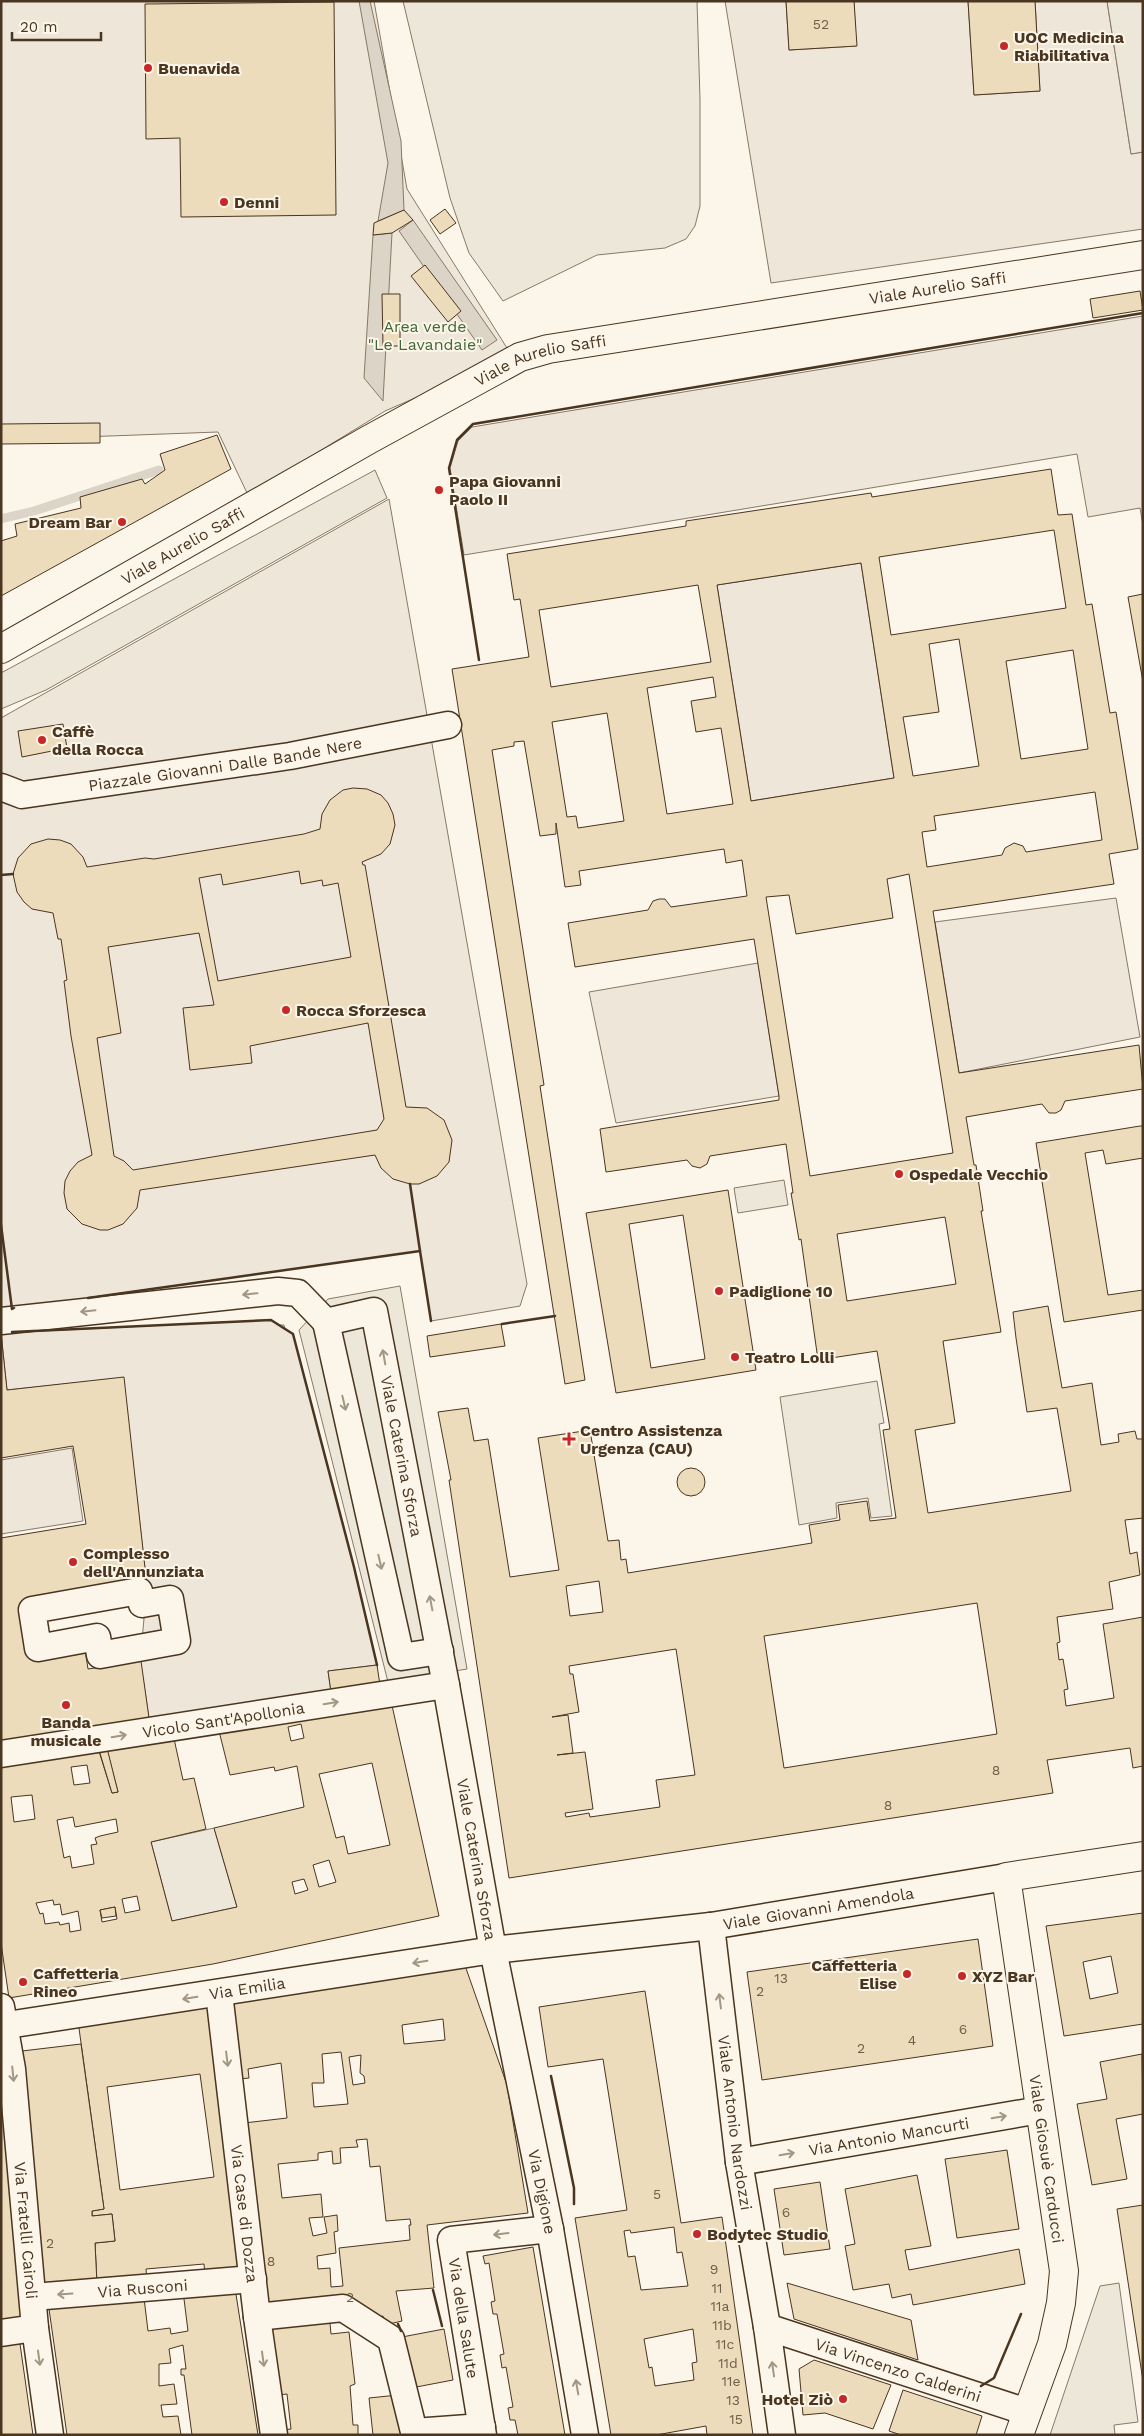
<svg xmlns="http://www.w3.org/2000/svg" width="1144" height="2436" viewBox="0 0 1144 2436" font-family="'Work Sans',sans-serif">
  <rect width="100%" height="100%" fill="#fbf6e9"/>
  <!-- green -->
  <g fill="#ede6d9" stroke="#887966">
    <polygon points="1,1 374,1 407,189 512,356 385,411 248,495 218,432 1,440"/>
    <polygon points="725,1 786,1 789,50 856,46 854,1 968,1 974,95 1040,91 1035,1 1107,1 1131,154 1143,152 1143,229 771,283"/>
    <polygon points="1143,316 1143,525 1140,508 1088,517 1077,454 464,555 450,468 458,441 472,427"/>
    <polygon points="389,499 527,1284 520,1306 431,1321 420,1251 1,1310 1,718"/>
    <polygon points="861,563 894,778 751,801 717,585"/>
    <polygon points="1116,898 1140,1037 959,1073 935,922"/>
    <polygon points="758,963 779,1096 616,1123 589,992"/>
    <polygon points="271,1320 279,1325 284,1325 285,1329 293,1334 354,1567 377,1665 328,1671 332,1699 150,1725 139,1652 141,1651 147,1586 123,1378 7,1390 1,1333"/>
    <polygon points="72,1448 83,1521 1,1534 1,1460"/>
  </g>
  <!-- parking -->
  <g fill="#ede7d9" stroke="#887966">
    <polygon points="403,1 697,1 700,99 700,206 695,226 686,239 665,248 597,255 503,301 469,253 450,198"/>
    <polygon points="1107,1 1143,1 1143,152 1131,154"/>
    <polygon points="375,470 387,498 46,690 1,709 1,673"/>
    <polygon points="784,1180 788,1205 738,1213 734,1188"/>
    <polygon points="400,1286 467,1669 388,1682 299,1330 328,1299"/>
    <polygon points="877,1381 884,1423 879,1424 892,1516 871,1518 868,1498 836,1503 837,1518 799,1525 780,1397"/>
    <polygon points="214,1828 237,1907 172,1921 151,1842"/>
    <polygon points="1119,2283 1138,2422 1114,2425 1115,2435 1050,2435 1100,2286"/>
  </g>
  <!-- water -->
  <g fill="#dcd4c6" stroke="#887966">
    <polygon points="359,1 370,1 401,141 404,210 378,221 388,163"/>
    <polygon points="413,220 497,340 482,350 399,231"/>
    <polygon points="392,233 383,401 364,378 373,235"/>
  </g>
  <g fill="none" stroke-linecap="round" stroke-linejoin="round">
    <!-- stream -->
    <polyline stroke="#dcd4c6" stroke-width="9" points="1,519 34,511 159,470"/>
  </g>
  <!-- building -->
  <g fill="#ecdcbc" stroke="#4a3520" fill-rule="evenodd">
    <polygon points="786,1 854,1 857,46 789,50"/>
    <polygon points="968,1 1035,1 1040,91 974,95"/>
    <polygon points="334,2 336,215 181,217 180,138 146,139 145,4"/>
    <polygon points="445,209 456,223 440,234 430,220"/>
    <polygon points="404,210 413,220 392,233 373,235 374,223"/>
    <polygon points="425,265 461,311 448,322 411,276"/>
    <polygon points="1140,291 1143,310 1093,318 1090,299"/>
    <polygon points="382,294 400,294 400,346 383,346"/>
    <polygon points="100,423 100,443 1,444 1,424"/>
    <polygon points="217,435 231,469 1,596 1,541 17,536 15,524 81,508 80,497 142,479 145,484 165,470 160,454"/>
    <path d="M1051,469L1058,515L1072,514L1086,605L1092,604L1110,713L1116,712L1138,849L1109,854L1114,884L933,911L959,1073L1139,1045L1143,1089L1065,1101L1061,1110L1056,1113H1049L1042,1104L966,1117L974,1165H976L983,1211H981L1001,1332L943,1341L955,1423L915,1430L928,1513L1071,1491L1057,1408L1027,1412L1016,1338L1013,1312L1048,1306L1062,1388L1092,1383L1101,1445L1119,1442L1118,1434L1135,1431L1137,1439H1143V1518L1125,1520L1130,1554L1137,1552L1140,1575L1109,1582L1113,1609L1057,1617L1060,1642L1057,1643L1059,1660L1063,1659L1068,1689L1064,1690L1066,1706L1114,1698L1103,1624L1143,1617V1766L1133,1768L1130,1748L1047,1760L1053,1793L509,1878L449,1480H451L438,1412L468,1408L474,1441L488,1439L510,1577L559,1570L538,1438L590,1430L608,1541L619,1540L621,1560L626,1559L628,1573L812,1543L809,1525L840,1520L838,1505L867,1501L870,1521L896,1518L883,1430L890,1429L877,1351L818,1360L801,1239L799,1240L791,1193H793L786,1144L710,1156L707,1164L700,1168L692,1166L687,1160L606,1172L600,1129L779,1100V1096L754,939L575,967L568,923L648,910L653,901L659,899H665L671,907L747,896L742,860L726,863L724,849L579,871L581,885L565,887L556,823V834L540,836L524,741L514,742V746L492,750L544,1085L540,1086L585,1380L565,1384L452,669L529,657L520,599L514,600L507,554L686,526V521L871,493L872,497ZM1054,530L1066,608L891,635L879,557ZM861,563L894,778L751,801L717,585ZM698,585L711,662L551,687L539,610ZM959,639L979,766L913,776L903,717L939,712L929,644ZM1073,650L1088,749L1021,759L1006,661ZM713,677L716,697L691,701L696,732L721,728L733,804L667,814L647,688ZM607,713L624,821L578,828L576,816L567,817L552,722ZM1095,792L1102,840L1026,852L1023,846L1014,843L1005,848L1002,855L927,867L922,832L936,830L934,816ZM909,874L953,1153L810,1176L766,897L789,895L796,934L893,918L887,879ZM945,1217L956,1284L847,1301L837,1234ZM599,1581L603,1612L570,1616L566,1586ZM977,1603L997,1734L784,1768L764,1636ZM676,1649L695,1775L656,1780L660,1807L590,1817L589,1813L566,1817L565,1813L593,1809L585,1752L557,1755L573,1753L568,1715L552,1717L579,1712L573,1674H570L569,1666Z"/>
    <polygon points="1143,594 1143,682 1128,597"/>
    <polygon points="63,724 67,748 22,757 18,731"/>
    <path d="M353,788L367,789L381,795L388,803L393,814L395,825L390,844L381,854L362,862L363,865H365L406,1107L427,1108L444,1120L452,1140L449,1162L437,1176L419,1184H410L393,1179L381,1168L375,1155L140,1190L137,1208L123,1224L108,1230H100L82,1224L67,1209L64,1193L65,1181L70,1171L78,1162L92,1155L71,1036L64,981L67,980L61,939H58L53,913L32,909L24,902L17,892L13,874L18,858L31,844L48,839L60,840L71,844L83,857L87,867L145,858L154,859L304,834L320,829L322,814L330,800L343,790ZM299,871L301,884L322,880L323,886L338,883L351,957L218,981L199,878L221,874L223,885ZM199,933L214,1005L183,1008L190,1070L252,1063L250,1046L368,1023L384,1119L377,1130L133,1170L124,1161L114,1156L97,1038L121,1033L108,947Z"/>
    <polygon points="1140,1126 1143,1126 1143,1158 1106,1164 1103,1150 1085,1153 1108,1295 1143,1290 1143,1310 1064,1322 1036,1143"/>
    <path d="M728,1190L756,1370L616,1393L586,1213ZM683,1215L705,1359L651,1368L629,1224Z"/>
    <polygon points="501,1324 505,1346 430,1357 427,1336"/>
    <polygon points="1,1333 7,1390 124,1377 147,1586 23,1602 31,1657 85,1649 88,1669 141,1661 150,1725 1,1748 1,1538 86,1524 73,1446 1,1458"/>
    <circle cx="691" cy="1482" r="14"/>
    <polygon points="377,1665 381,1692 332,1699 328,1671"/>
    <path d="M391,1701L439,1916L213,1964L9,1998L1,1943V1762L98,1748L112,1793L118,1792L106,1746L173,1734L183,1780L194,1778L206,1829L151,1842L172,1921L237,1907L214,1828L304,1807L297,1766L275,1771L274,1767L230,1775L218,1727ZM301,1724L304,1738L291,1741L288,1727ZM372,1763L390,1845L348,1854L344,1836L336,1838L319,1774ZM87,1765L90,1783L74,1785L71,1767ZM32,1795L35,1819L14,1822L11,1797ZM73,1817L75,1827L116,1819L118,1832L100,1836L95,1838L97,1844L91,1845L94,1864L72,1868L70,1856L64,1858L57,1820ZM329,1860L336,1882L319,1887L313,1865ZM304,1879L308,1890L295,1894L292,1882ZM137,1896L140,1910L125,1913L122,1899ZM53,1900L54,1905L60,1904L62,1915L78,1911L81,1930L70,1932L69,1923L60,1925L59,1922L45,1924L43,1913L40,1914L36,1903ZM115,1907L117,1919L102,1922L100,1910Z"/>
    <polygon points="107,1748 118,1792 112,1793 99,1750"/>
    <polygon points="115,1907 116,1916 102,1918 100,1910"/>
    <path d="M1143,1913V2024L1064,2036L1046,1926ZM1111,1956L1118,1993L1090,1999L1083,1962Z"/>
    <polygon points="978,1939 993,2046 762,2080 747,1972"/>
    <path d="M462,1957L507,2085L528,2213L427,2225L434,2288L396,2291L402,2321L385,2325L383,2316L376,2318L265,2312L244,2123L287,2118L281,2063L248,2069L249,2078L240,2079L228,1997ZM443,2019L445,2040L404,2044L402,2025ZM341,2052L348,2104L314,2107L312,2083H324L322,2054ZM361,2055L360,2073L364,2076L365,2083L353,2085L349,2057ZM367,2139L370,2167L380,2166L386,2221L410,2219L411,2225H409L410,2240L339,2248L343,2286L331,2287L330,2268L318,2269L317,2256L336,2253L334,2232L338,2231L337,2215L324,2217L327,2233L313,2236L309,2218L323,2217L321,2194L282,2198L278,2164L318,2160V2153L332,2151L333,2164L341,2163L340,2148L358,2147L356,2140Z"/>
    <path d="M645,1991L681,2223L722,2217L753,2435H707L706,2426L656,2435H611L575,2218L627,2210L603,2059L548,2067L539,2007ZM674,2227L677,2253L682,2252L688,2286L641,2290L635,2256L628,2257L624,2231L630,2230L631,2233ZM693,2329L697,2362L692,2363L694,2380L655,2386L652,2367L649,2368L644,2339Z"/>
    <path d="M212,2000L245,2272L205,2276L204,2264L146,2269L147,2280L97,2284L95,2243L115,2241L112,2214L92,2216V2211L104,2209L78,2021ZM200,2074L214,2177L120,2190L107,2087Z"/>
    <polygon points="81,2044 104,2209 92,2211 92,2216 112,2214 115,2241 95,2243 97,2284 44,2287 22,2051"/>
    <polygon points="1142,2054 1143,2114 1116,2119 1127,2179 1092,2185 1077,2104 1107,2099 1100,2062"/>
    <polygon points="1,2060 23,2327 1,2330"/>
    <polygon points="1007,2150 1019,2229 957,2238 945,2159"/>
    <polygon points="917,2175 931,2246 905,2250 909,2270 1019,2249 1025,2284 913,2305 911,2294 892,2298 889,2284 853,2290 845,2246 855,2244 845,2189"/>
    <polygon points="820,2182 830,2249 784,2255 774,2189"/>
    <polygon points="1143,2205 1143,2381 1117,2209"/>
    <polygon points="533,2247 565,2435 518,2435 515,2420 510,2420 508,2408 513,2407 506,2367 502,2368 500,2355 504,2354 497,2314 493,2314 491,2302 495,2301 489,2263 485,2264 483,2256"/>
    <polygon points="787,2283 911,2320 918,2360 794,2319"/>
    <polygon points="235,2288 258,2435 192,2435 184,2375 181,2375 181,2369 186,2369 183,2345 169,2349 171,2363 159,2364 159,2386 174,2384 177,2404 161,2405 163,2417 178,2416 181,2435 67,2435 48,2302 144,2298 148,2331 170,2328 171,2334 188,2331 183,2291"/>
    <polygon points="329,2313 331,2334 349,2332 355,2384 350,2386 353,2425 358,2425 358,2435 283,2435 282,2430 291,2429 287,2394 278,2395 266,2320"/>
    <polygon points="444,2329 453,2380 411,2388 402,2337"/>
    <polygon points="19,2337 33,2435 1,2435 1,2340"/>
    <polygon points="814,2360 891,2385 873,2429 825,2413 803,2415 799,2369"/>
    <polygon points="903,2390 982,2416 976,2435 901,2435 889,2431"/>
    <polygon points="398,2395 402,2435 373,2435 369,2398"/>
  </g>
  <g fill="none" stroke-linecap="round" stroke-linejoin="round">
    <!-- street casing -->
    <g stroke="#4a3520" stroke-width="29">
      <g id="street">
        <path id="s1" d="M1,787L22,795L290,756L448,725"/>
        <path id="s2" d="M1,1321L278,1291L298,1293L326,1322L374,1311L446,1685L493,1950L550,2229L585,2435"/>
        <polyline points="326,1322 401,1657 440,1651"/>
        <polygon points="139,1591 142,1604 170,1599 177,1641 100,1655 97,1637 38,1648 32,1610"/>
        <path id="s3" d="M1,1754L446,1685"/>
        <path id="s4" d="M711,1926L739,2162L767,2327L782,2435"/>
        <path id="s5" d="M219,1993L257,2317L274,2435"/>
        <path id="s6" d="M1,2007L12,2069L35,2328L50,2435"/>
        <path id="s7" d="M1,2026L493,1950L711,1926L1006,1877"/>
        <path id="s8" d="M739,2162L1040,2110"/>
        <path id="s9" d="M33,2297L253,2279"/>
        <polyline points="257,2317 343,2308 391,2339 414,2432 482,2427"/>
        <path id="s10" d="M767,2327L1027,2412"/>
        <polyline points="1,2333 35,2328"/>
        <polyline points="483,2435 451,2240 550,2229"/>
      </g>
    </g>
    <!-- secondary casing -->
    <g stroke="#4a3520" stroke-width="30">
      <g id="secondary">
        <path id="s11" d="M1,649L370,439L520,357L548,349L1143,255"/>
        <polyline points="1019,2435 1052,2344 1061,2303 1064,2271 1006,1877 1143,1856"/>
      </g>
    </g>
    <!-- street -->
    <use href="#street" stroke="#fbf6e9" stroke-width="26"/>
    <!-- secondary -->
    <use href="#secondary" stroke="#fbf6e9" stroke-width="28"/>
    <!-- wall -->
    <g stroke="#4a3520" stroke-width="2.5">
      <polyline points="479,660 449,468 457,440 473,424 1143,313"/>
      <polyline points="1,875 13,874"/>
      <polyline points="1,1225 12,1309 14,1308"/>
      <polyline points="420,1251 431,1321"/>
      <polyline points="88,1298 420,1251 410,1184"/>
      <polyline points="502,1324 555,1316"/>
      <polyline points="12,1332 271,1320 293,1334 354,1567 377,1665"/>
      <polyline points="551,2076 574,2188 574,2204"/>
      <polyline points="433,2290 442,2326"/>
      <polyline points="398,2324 401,2331"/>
      <polyline points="981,2386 994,2378 1021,2314"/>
    </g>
  </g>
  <!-- one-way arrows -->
  <defs><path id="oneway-shaft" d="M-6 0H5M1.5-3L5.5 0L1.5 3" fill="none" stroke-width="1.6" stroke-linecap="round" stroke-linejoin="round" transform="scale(1.25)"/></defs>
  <g stroke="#a29684">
    <use href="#oneway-shaft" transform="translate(250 1294) rotate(174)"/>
    <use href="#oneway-shaft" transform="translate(88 1311) rotate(174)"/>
    <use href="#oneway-shaft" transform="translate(384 1357) rotate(-100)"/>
    <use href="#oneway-shaft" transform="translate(344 1403) rotate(77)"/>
    <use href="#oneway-shaft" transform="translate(380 1562) rotate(77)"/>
    <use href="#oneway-shaft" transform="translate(431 1603) rotate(-101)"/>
    <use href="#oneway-shaft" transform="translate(331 1703) rotate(-9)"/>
    <use href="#oneway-shaft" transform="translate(119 1736) rotate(-9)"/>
    <use href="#oneway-shaft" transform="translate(420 1962) rotate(171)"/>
    <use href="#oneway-shaft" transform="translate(190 1998) rotate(171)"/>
    <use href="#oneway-shaft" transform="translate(720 2001) rotate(-97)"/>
    <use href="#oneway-shaft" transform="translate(227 2059) rotate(83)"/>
    <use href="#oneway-shaft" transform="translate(13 2074) rotate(84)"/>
    <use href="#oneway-shaft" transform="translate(999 2117) rotate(-10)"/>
    <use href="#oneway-shaft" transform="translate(787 2154) rotate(-10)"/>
    <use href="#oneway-shaft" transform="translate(501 2234) rotate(173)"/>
    <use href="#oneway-shaft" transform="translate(65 2294) rotate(176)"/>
    <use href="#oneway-shaft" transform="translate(39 2358) rotate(82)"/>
    <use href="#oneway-shaft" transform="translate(263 2359) rotate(82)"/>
    <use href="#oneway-shaft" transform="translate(773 2369) rotate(-98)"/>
    <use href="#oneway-shaft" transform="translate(577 2387) rotate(-100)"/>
  </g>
  <!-- markers -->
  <g fill="#c62828" stroke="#fbf6e9" stroke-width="2">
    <circle cx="1004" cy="46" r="5"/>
    <circle cx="148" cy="68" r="5"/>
    <circle cx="224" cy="202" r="5"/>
    <circle cx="439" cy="490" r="5"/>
    <circle cx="122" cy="522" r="5"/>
    <circle cx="42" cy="740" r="5"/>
    <circle cx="286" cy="1010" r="5"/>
    <circle cx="899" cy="1174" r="5"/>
    <circle cx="719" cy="1291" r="5"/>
    <circle cx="735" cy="1357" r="5"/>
    <path d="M566.5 1431.5h5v5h5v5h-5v5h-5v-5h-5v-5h5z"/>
    <circle cx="73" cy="1562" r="5"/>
    <circle cx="66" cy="1705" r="5"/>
    <circle cx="907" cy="1974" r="5"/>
    <circle cx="962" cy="1976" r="5"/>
    <circle cx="23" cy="1982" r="5"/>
    <circle cx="697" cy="2234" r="5"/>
    <circle cx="843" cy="2399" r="5"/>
  </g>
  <g text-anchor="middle" stroke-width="4" stroke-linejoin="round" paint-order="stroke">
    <!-- number labels -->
    <g font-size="14" fill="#725f47">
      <text x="821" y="29">52</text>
      <text x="996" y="1775">8</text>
      <text x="888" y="1810">8</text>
      <text x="781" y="1983">13</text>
      <text x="760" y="1996">2</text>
      <text x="963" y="2034">6</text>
      <text x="912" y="2045">4</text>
      <text x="861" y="2053">2</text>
      <text x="657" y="2199">5</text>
      <text x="786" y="2217">6</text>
      <text x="50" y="2248">2</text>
      <text x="271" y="2266">8</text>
      <text x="714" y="2274">9</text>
      <text x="717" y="2293">11</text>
      <text x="350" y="2302">2</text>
      <text x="720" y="2311">11a</text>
      <text x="722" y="2330">11b</text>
      <text x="725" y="2349">11c</text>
      <text x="728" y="2368">11d</text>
      <text x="731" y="2386">11e</text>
      <text x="733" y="2405">13</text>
      <text x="736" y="2424">15</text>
    </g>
    <!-- poi labels -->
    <g font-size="16" font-weight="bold" fill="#4a3520" stroke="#fbf6e9" text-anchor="start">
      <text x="1014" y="43">UOC Medicina<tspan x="1014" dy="18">Riabilitativa</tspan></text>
      <text x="158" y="74">Buenavida</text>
      <text x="234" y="208">Denni</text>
      <text x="449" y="487">Papa Giovanni<tspan x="449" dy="18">Paolo II</tspan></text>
      <text x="112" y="528" text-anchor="end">Dream Bar</text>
      <text x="52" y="737">Caffè<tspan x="52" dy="18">della Rocca</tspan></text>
      <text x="296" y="1016">Rocca Sforzesca</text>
      <text x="909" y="1180">Ospedale Vecchio</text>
      <text x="729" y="1297">Padiglione 10</text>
      <text x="745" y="1363">Teatro Lolli</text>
      <text x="580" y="1436">Centro Assistenza<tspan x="580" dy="18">Urgenza (CAU)</tspan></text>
      <text x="83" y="1559">Complesso<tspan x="83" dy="18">dell'Annunziata</tspan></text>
      <text x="66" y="1728" text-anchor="middle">Banda<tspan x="66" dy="18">musicale</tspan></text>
      <text x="897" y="1971" text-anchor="end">Caffetteria<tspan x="897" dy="18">Elise</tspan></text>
      <text x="33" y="1979">Caffetteria<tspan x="33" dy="18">Rineo</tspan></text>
      <text x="972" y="1982">XYZ Bar</text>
      <text x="707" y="2240">Bodytec Studio</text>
      <text x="833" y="2405" text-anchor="end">Hotel Ziò</text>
    </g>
    <!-- street labels -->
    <g font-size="16" fill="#4a3520" stroke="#fbf6e9">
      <text dy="6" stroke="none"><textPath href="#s11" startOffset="1019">Viale Aurelio Saffi</textPath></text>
      <text dy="6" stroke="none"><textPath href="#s11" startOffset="614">Viale Aurelio Saffi</textPath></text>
      <text dy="6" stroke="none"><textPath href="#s11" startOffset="209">Viale Aurelio Saffi</textPath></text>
      <text dy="6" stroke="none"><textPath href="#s1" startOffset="228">Piazzale Giovanni Dalle Bande Nere</textPath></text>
      <text dy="6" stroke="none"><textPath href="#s2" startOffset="536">Viale Caterina Sforza</textPath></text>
      <text dy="6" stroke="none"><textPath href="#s3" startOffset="225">Vicolo Sant'Apollonia</textPath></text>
      <text dy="6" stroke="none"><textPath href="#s2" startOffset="946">Viale Caterina Sforza</textPath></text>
      <text dy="6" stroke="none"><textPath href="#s7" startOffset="826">Viale Giovanni Amendola</textPath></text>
      <text dy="6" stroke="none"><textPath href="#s7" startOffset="249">Via Emilia</textPath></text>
      <text dy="6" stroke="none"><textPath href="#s4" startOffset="198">Viale Antonio Nardozzi</textPath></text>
      <text dy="6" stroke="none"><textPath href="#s8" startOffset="152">Via Antonio Mancurti</textPath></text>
      <text transform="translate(1047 2159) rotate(82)" y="6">Viale Giosuè Carducci</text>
      <text dy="6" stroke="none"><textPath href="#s2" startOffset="1285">Via Digione</textPath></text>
      <text dy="6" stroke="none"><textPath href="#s5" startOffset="222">Via Case di Dozza</textPath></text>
      <text dy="6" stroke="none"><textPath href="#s6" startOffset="225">Via Fratelli Cairoli</textPath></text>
      <text dy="6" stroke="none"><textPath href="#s9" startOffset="110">Via Rusconi</textPath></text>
      <text transform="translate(464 2318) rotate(81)" y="6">Via della Salute</text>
      <text dy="6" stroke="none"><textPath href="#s10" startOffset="138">Via Vincenzo Calderini</textPath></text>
    </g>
    <!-- park labels -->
    <g font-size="16" fill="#436837" stroke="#fbf6e9">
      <text x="425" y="332">Area verde<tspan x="425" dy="18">"Le Lavandaie"</tspan></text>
    </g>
  </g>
  <!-- border -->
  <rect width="1144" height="2436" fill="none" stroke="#4a3520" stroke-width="5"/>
  <!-- scale -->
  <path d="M12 32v8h89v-8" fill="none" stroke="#4a3520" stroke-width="2.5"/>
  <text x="20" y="32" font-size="15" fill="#4a3520" stroke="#fbf6e9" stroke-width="4" paint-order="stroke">20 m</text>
</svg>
